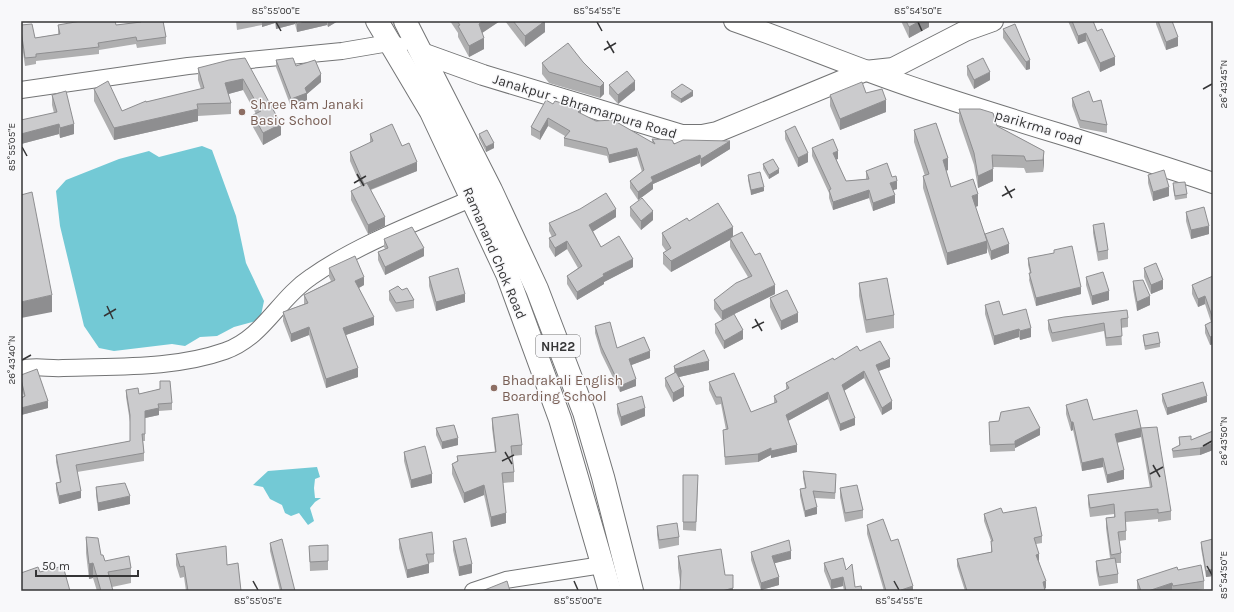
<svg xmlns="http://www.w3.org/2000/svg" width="1234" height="612" viewBox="0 0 1234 612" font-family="Karla,sans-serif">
  <rect width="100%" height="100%" fill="#f8f8fa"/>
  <!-- water -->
  <g fill="#73c9d5">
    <polygon points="202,146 212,150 236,216 246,263 264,301 260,320 234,327 217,336 200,337 185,346 172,344 114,351 99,348 84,326 60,226 56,191 66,180 119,159 149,151 159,157"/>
    <polygon points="317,467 320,477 315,479 314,488 315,498 321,498 315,502 310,508 314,521 308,525 299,513 291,516 285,513 282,505 270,499 263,487 253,485 268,471"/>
  </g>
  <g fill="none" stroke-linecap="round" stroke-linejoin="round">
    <!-- minor casing -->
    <g stroke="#737475" stroke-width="18">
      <g id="minor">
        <polyline points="21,90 188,66 342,51 389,43 400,46"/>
        <path d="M21,369C34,365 49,369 63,368C116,366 174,369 225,351C264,337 278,299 311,277C361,242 426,219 482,194"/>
        <polyline points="473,591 506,580 602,565"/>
      </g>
    </g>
    <!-- tertiary casing -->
    <g stroke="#737475" stroke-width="22">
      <g id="tertiary">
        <path d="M734,21C800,44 864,72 930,93C1024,124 1119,151 1213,183"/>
        <polyline points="422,53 483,75 682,135 702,135 717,132 865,71 893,68 965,31 993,21"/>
      </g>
    </g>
    <!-- trunk casing -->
    <g stroke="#737475" stroke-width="24">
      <g id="trunk">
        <polyline points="377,21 431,112 507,274 560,419 610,591"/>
        <polyline points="405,21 491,190 537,289 584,412 603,477 632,591"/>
      </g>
    </g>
    <!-- minor -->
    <use href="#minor" stroke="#fff" stroke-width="16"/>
    <!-- tertiary -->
    <use href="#tertiary" stroke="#fff" stroke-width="20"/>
    <!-- trunk -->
    <use href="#trunk" stroke="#fff" stroke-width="22"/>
  </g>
  <!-- wall -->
  <g fill="#afafb0">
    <polygon points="139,21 163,21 166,37 166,44 137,48 136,44 99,50 99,54 36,61 36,64 25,66 21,38 21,25 35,38 58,34 58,25 116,25 140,22"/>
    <polygon points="236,21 338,21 328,27 327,25 297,32 295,24 276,29 275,23 262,27 262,25 237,30"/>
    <polygon points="450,21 500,21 482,33 484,49 469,57 458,37 458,33"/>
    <polygon points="505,21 544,21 545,32 525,47"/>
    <polygon points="901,21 929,21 929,27 909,38"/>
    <polygon points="1068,21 1093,21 1097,31 1115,65 1100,72 1086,41 1078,44"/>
    <polygon points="1156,21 1172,21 1178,46 1166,50 1156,24"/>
    <polygon points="1015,24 1030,69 1026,70 1003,38 1003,29"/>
    <polygon points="245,58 281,135 263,145 253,127 253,115 256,114 243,90 228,94 231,103 231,114 198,116 198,121 114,140 94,101 94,89 122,111 146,102 201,89 198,80 198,68"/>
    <polygon points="276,60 296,66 321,82 307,94 307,100 291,107 276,67"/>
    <polygon points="542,63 604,83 604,94 600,98 549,83 542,74"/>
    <polygon points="967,66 990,80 974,89 967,75"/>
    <polygon points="609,85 635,90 618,104 609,94"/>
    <polygon points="671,92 693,96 681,103 671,97"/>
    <polygon points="866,93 886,112 840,130 830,106 830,95"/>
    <polygon points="52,95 74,134 60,138 59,134 21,144 21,120 54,113 52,105"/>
    <polygon points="1072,98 1093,102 1107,125 1107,133 1080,128 1072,106"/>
    <polygon points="553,104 581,114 596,121 652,142 652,139 674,144 730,149 701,167 700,163 653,184 653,189 638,200 630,188 630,181 642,172 637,156 609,163 607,156 564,146 564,138 565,136 548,126 540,140 531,135 531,127"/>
    <polygon points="959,109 997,126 1044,151 1044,163 1043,172 1026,173 1024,168 993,167 993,181 978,188 974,165 959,121"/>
    <polygon points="914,130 948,170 946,171 951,187 978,206 975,207 985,236 1009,253 991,260 987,248 987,253 947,265 923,188 923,176 925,176 914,142"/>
    <polygon points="785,131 808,162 798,167 785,139"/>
    <polygon points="370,134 402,146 417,171 371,190 385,226 368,234 351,200 351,191 361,186 350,161 350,152 370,143"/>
    <polygon points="479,134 494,148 486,152 479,138"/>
    <polygon points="812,148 838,159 836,159 846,181 866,179 866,171 897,189 893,190 895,203 873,211 869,198 833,210 829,198 829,193 812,156"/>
    <polygon points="763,164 779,173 769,179 763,169"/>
    <polygon points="748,175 764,191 751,195 748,180"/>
    <polygon points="1148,175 1169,196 1153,201 1148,183"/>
    <polygon points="1173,183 1187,194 1187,198 1175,200 1173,188"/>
    <polygon points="630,207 653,220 641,230 630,216"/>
    <polygon points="1186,212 1209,234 1191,239 1186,221"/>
    <polygon points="616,217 593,231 601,247 633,267 604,282 604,284 577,300 567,284 567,276 578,268 567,249 555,257 549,247 549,238 552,237 549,231 549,223"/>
    <polygon points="689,221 733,236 775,294 722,320 714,309 714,300 748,277 730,247 730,240 671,272 663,264 663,253 666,251 662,245 662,233"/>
    <polygon points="1093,225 1108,250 1108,259 1098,261 1093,233"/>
    <polygon points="384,239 424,256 385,275 378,260 378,252 385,249 384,247"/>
    <polygon points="1054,250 1081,294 1036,306 1029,280 1030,273 1028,265 1028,258 1054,253"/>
    <polygon points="329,268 364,285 359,288 374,325 346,335 358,377 326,388 309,335 291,342 283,321 283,312 304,304 304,295 331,281 329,277"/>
    <polygon points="1144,268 1163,289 1151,294 1144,277"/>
    <polygon points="1213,276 1213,344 1210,345 1205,333 1205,325 1211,322 1205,304 1198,307 1192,294 1192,285"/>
    <polygon points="429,277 465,302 436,311 429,286"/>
    <polygon points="1086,277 1109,300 1092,305 1086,285"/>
    <polygon points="1133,281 1150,305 1137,311 1133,289"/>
    <polygon points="859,283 894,315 894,328 866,333 859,296"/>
    <polygon points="402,290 414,300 414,308 396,312 389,300 389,291"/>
    <polygon points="770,298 798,322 781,330 770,307"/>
    <polygon points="985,305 1003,315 1031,337 1020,340 1019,337 994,345 985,314"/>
    <polygon points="1128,318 1128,327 1121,328 1122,345 1106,346 1104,331 1052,342 1048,329 1048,320"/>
    <polygon points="715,324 743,339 724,349 715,333"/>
    <polygon points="595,326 617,348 650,358 631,365 636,386 620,392 601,353 595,333"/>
    <polygon points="1143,335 1160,343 1160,347 1145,350 1143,339"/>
    <polygon points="860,351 890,367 878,371 892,409 882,415 864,378 844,391 855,425 840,431 828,399 788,421 797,452 771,458 771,455 758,462 725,465 723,430 726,430 721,404 716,405 709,390 709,382 751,412 774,403 774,396 786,390 786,383 834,360"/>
    <polygon points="674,366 709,370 679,377 684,396 673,402 665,386 665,378 674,373"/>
    <polygon points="21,375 48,408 21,415 21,398 24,397 21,386"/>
    <polygon points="160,381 172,403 172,410 159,411 159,415 145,418 145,441 143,441 144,453 144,461 77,472 81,498 59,504 56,490 56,483 60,482 56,462 56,455 130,441 130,422 126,397 126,390 139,394 160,389"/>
    <polygon points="1162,394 1207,402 1167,415 1162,401"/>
    <polygon points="617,404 645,416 621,426 617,413"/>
    <polygon points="1066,405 1093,420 1141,428 1171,511 1171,520 1158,522 1158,519 1126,522 1126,540 1119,541 1121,553 1121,563 1116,563 1118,574 1118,583 1099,586 1096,570 1096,561 1110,558 1106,528 1106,518 1114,517 1114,514 1090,517 1088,504 1088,495 1150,488 1141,437 1117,443 1124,479 1107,483 1103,467 1082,471 1073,430 1071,431 1066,414"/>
    <polygon points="492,418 522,445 522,455 512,456 514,472 514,482 503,483 506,523 491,527 484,495 464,503 452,474 452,464 457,461 457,456 495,452 492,428"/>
    <polygon points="999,421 1040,435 1015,448 1015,451 990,452 989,422"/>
    <polygon points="436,428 458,445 442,449 436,435"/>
    <polygon points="1213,431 1213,450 1200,455 1173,458 1172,449 1179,446 1179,437 1191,440"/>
    <polygon points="404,452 432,483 411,488 404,461"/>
    <polygon points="803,471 836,480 835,499 815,498 817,514 805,517 800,496 800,489 805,488 803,478"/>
    <polygon points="683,475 698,484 696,531 683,530"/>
    <polygon points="96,487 130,504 98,511 96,495"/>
    <polygon points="840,488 863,510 863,518 845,522 840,497"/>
    <polygon points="1003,513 1042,536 1042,543 1036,544 1039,561 1046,588 1045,589 1045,591 965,591 957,566 957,559 991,552 991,541 984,521 984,514"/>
    <polygon points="867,525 891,541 913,591 884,591 867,534"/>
    <polygon points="657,526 679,537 679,545 659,549 657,535"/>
    <polygon points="86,537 105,561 131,568 131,583 112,587 113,591 97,591 93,578 89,579 86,553"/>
    <polygon points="399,539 434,554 434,562 429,563 429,573 407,578 399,548"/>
    <polygon points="1213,539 1213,576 1206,577 1201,548 1201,542"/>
    <polygon points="453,541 472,573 459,576 453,550"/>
    <polygon points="270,543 295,591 280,591 270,551"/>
    <polygon points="309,546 328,561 328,570 310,571"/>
    <polygon points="721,549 680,582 678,568 678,556"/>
    <polygon points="751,552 791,559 774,563 779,585 761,590 751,560"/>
    <polygon points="176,554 227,565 241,591 186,591 184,577 180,578 176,565"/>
    <polygon points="824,563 846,570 855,587 862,591 844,591 843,586 831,589 824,571"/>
    <polygon points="1137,580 1204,581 1204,589 1189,591 1138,591 1137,588"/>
  </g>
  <!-- shaded-wall -->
  <g fill="#8e8e90">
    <polygon points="262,21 275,21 275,23 262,27"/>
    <polygon points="276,21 295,21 295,24 276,29"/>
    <polygon points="309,21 327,21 327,25 297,32 297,24"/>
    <polygon points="328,21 338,21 328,27"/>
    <polygon points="483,21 500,21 479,35 479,24"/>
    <polygon points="545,21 545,32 525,47 525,36"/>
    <polygon points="920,21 929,21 929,27 909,38 909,27"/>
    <polygon points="1086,33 1086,41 1078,44 1078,36"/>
    <polygon points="1178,37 1178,46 1166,50 1166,42"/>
    <polygon points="484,38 484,49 469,57 469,46"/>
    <polygon points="1115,57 1115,65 1100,72 1100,63"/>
    <polygon points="1030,60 1030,69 1026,70 1026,62"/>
    <polygon points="990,72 990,80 974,89 974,80"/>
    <polygon points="321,74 321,82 307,94 307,100 291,107 291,99"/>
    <polygon points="243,79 243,90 225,95 225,83"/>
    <polygon points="635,81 635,90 618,104 618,95"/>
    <polygon points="604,83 604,94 600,98 600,87"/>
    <polygon points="693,91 693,96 681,103 681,99"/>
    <polygon points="886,100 886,112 840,130 840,119"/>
    <polygon points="198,109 198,121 114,140 114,128"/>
    <polygon points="581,109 581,117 578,112"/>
    <polygon points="548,118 548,126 540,140 540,132"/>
    <polygon points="59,124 59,134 21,144 21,134"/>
    <polygon points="74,124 74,134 60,138 60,128"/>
    <polygon points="281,124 281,135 263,145 263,133"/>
    <polygon points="730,141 730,149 701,167 701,159"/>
    <polygon points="494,143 494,148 486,152 486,147"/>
    <polygon points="637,148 637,156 609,163 609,155"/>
    <polygon points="838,151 838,159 833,161 833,153"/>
    <polygon points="1044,151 1044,163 1043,172 1043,160"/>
    <polygon points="808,153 808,162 798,167 798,158"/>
    <polygon points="700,155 700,163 653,184 653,189 638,200 638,192 651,177"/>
    <polygon points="948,158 948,170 943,172 943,160"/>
    <polygon points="417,162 417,171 364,192 364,184"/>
    <polygon points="779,169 779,173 769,179 769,175"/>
    <polygon points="993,169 993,181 978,188 978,176"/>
    <polygon points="897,181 897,189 890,191 890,183"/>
    <polygon points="764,187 764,191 751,195 751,190"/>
    <polygon points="1169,187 1169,196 1153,201 1153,192"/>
    <polygon points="869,190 869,198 833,210 833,202"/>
    <polygon points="978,194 978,206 972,208 972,196"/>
    <polygon points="895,195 895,203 873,211 873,203"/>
    <polygon points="616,209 616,217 589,234 589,225"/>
    <polygon points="653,211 653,220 641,230 641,221"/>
    <polygon points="385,217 385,226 368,234 368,225"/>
    <polygon points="1209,226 1209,234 1191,239 1191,230"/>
    <polygon points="733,227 733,239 730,238 730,240 671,272 671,261"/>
    <polygon points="567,241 567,249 555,257 555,248"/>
    <polygon points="987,241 987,253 947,265 947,253"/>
    <polygon points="1009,244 1009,253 991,260 991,251"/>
    <polygon points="424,248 424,256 385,275 385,267"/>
    <polygon points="633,259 633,267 604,282 604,284 577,300 577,292 603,274"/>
    <polygon points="364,277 364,285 355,290 355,281"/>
    <polygon points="1163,280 1163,289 1151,294 1151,285"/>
    <polygon points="775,285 775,294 722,320 722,311"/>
    <polygon points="1081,287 1081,294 1036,306 1036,298"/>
    <polygon points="1109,291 1109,300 1092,305 1092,296"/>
    <polygon points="465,294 465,302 436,311 436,302"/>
    <polygon points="52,295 52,312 21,318 21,302"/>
    <polygon points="1150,296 1150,305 1137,311 1137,302"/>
    <polygon points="1205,296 1205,304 1198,307 1198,299"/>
    <polygon points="798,313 798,322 781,330 781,321"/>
    <polygon points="374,317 374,325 343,336 343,328"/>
    <polygon points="309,327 309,335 291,342 291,334"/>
    <polygon points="1031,328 1031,337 1020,340 1020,331"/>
    <polygon points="1019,329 1019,337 994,345 994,336"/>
    <polygon points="743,330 743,339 724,349 724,341"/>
    <polygon points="1213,336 1213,344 1210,345 1210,337"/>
    <polygon points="650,351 650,358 629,366 629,359"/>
    <polygon points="890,359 890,367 876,372 876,365"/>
    <polygon points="709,361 709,370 675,378 675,369"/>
    <polygon points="358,368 358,377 326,388 326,379"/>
    <polygon points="864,371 864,378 842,392 842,385"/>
    <polygon points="636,379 636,386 620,392 620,386"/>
    <polygon points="684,387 684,396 673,402 673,393"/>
    <polygon points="828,392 828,399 786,422 786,415"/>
    <polygon points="1207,396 1207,402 1167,415 1167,408"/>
    <polygon points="48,401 48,408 21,415 21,408"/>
    <polygon points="892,401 892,409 882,415 882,408"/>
    <polygon points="159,408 159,415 145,418 145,411"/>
    <polygon points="645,408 645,416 621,426 621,417"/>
    <polygon points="855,418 855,425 840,431 840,424"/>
    <polygon points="1071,422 1073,422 1073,430 1071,431"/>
    <polygon points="1040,428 1040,435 1015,448 1015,441"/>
    <polygon points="1141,428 1141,437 1115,443 1115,434"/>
    <polygon points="458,438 458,445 442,449 442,442"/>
    <polygon points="1213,443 1213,450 1200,455 1200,448"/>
    <polygon points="797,445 797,452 771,458 771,451"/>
    <polygon points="771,448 771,455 758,462 758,454"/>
    <polygon points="1103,458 1103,467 1082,471 1082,463"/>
    <polygon points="1124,470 1124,479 1107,483 1107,475"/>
    <polygon points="432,474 432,483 411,488 411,480"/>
    <polygon points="484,485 484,495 464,503 464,493"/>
    <polygon points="81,491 81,498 59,504 59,496"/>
    <polygon points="130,496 130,504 98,511 98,503"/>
    <polygon points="817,507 817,514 805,517 805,511"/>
    <polygon points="506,513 506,523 491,527 491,517"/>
    <polygon points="791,551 791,559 772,564 772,556"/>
    <polygon points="1039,554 1039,561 1036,562 1036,555"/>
    <polygon points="93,563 93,578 89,579 89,564"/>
    <polygon points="429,564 429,573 407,578 407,570"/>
    <polygon points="472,564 472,573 459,576 459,567"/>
    <polygon points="1213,569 1213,576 1206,577 1206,571"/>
    <polygon points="733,575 733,591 722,591"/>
    <polygon points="779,577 779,585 761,590 761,583"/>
    <polygon points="843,577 843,586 831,589 831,580"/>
    <polygon points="1046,581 1046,588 1043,589 1043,582"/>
    <polygon points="1172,583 1172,591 1148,591"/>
    <polygon points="913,586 913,591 901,591 901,590"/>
  </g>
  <!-- building -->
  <g fill="#cbcbcd" stroke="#8e8e90">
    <polygon points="81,21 115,21 116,25 141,22 141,21 163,21 166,37 137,41 136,37 98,43 99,47 36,54 36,57 25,58 21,30 21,25 32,24 35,38 60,34 58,25"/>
    <polygon points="296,21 309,21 297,24"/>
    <polygon points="457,21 483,21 479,24 484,38 469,46 458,26 460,25"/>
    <polygon points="513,21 545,21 525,36"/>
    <polygon points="906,21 920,21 909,27"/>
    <polygon points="1072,21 1093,21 1097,31 1102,29 1115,57 1100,63 1086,33 1078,36"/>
    <polygon points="1158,21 1172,21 1178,37 1166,42"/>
    <polygon points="1015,24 1030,60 1026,62 1003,29"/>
    <polygon points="568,43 583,62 604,83 600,87 549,72 542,63"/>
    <polygon points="245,58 281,124 263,133 253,115 261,111 243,79 225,83 231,103 197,104 198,109 114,128 94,89 108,81 122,111 146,101 146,102 204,88 198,68 229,60"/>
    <polygon points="293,58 296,66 315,60 321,74 305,88 307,93 291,99 276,60"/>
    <polygon points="983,58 990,72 974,80 967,66"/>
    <polygon points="627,71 635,81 618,95 609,85"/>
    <polygon points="862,82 866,93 882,89 886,100 840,119 830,95"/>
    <polygon points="682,84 693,91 681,99 671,92"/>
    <polygon points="66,91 74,124 60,128 59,124 21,134 21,120 57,112 52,95"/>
    <polygon points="1089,91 1093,102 1101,100 1107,125 1080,120 1072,98"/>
    <polygon points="546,100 553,104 555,101 581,109 578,112 596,121 613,120 655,144 652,139 672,140 674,144 683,140 730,141 701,159 700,155 651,177 653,181 638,192 630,181 644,170 637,148 609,155 607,148 564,138 570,131 548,118 540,132 531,127"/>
    <polygon points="959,109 980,109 993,113 997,126 1044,151 1043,160 1026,161 1024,156 992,155 993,169 978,176 974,153"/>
    <polygon points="936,123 948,158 943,160 951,187 973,179 978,194 972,196 987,241 947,253 923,176 929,174 914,130"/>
    <polygon points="392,124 402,146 409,143 417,162 364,184 350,152 373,141 370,134"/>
    <polygon points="795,126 808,153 798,158 785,131"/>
    <polygon points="487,130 494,143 486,147 479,134"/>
    <polygon points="833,139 838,151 833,153 846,181 869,179 866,171 887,163 892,177 896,176 897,181 890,183 895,195 873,203 869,190 833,202 829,190 831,189 812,148"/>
    <polygon points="773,159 779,169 769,175 763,164"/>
    <polygon points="1164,170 1169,187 1153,192 1148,175"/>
    <polygon points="760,172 764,187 751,190 748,175"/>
    <polygon points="1185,182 1187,194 1175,196 1173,183"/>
    <polygon points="367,183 385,217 368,225 351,191"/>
    <polygon points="32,192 52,295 21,302 21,195"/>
    <polygon points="606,193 616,209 589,225 601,247 619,236 633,259 603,274 604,276 577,292 567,276 582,266 567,241 555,248 549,238 556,235 549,223 580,209"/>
    <polygon points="642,198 653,211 641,221 630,207"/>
    <polygon points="718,203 733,227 671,261 663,253 671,248 662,233 687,218 689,221"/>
    <polygon points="1204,207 1209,226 1191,230 1186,212"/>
    <polygon points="1104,223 1108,250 1098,252 1093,225"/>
    <polygon points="412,227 424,248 385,267 378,252 388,248 384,239"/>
    <polygon points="1003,228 1009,244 991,251 985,234"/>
    <polygon points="742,232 755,255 760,253 775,285 722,311 714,300 736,283 752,276 730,238"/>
    <polygon points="1072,246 1081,287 1036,298 1029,273 1031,273 1028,258 1054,253 1054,250"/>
    <polygon points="355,256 364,277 355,281 374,317 343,328 358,368 326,379 309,327 291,334 283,312 308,303 304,295 335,280 329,268"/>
    <polygon points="1156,263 1163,280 1151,285 1144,268"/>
    <polygon points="458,268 465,294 436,302 429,277"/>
    <polygon points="1103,272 1109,291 1092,296 1086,277"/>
    <polygon points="1213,276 1213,319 1205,296 1198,299 1192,285"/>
    <polygon points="887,278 894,315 866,320 859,283"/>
    <polygon points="1143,280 1150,296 1137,302 1133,281"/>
    <polygon points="398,286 402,290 407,288 414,300 396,303 389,291"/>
    <polygon points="787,290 798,313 781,321 770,298"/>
    <polygon points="999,301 1003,315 1026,309 1031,328 1020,331 1019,329 994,336 985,305"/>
    <polygon points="1127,310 1128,318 1121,319 1122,336 1106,338 1104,323 1052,333 1048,320 1064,317"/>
    <polygon points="734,314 743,330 724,341 715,324"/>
    <polygon points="1213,321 1213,336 1210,337 1205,325"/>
    <polygon points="610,322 617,348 644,337 650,351 629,359 636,379 620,386 601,346 595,326"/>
    <polygon points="1158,332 1160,343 1145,346 1143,335"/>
    <polygon points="880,341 890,359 876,365 892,401 882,408 864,371 842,385 855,418 840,424 828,392 786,415 797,445 771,451 771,448 758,454 725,457 723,430 728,429 721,397 716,397 709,382 734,373 751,412 777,402 774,396 789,388 786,383 833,358 834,360 857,346 860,351"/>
    <polygon points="704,350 709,361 675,369 674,366"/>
    <polygon points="37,369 48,401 21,408 21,398 25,396 21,379 21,375"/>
    <polygon points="676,372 684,387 673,393 665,378"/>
    <polygon points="160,381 170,381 172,403 158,404 159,408 145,411 145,434 142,434 144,453 76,465 81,491 59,496 56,483 61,482 56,455 130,441 130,415 126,390 138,388 139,394 160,389"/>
    <polygon points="1203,382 1207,396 1167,408 1162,394"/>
    <polygon points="642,396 645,408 621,417 617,404"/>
    <polygon points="1087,399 1093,420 1137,410 1141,428 1115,434 1124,470 1107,475 1103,458 1082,463 1073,422 1071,422 1066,405"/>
    <polygon points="1029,407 1040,428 1015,441 1015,444 990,445 989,422 999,421 1001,412"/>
    <polygon points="518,414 522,445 511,446 514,472 502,473 506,513 491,517 484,485 464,493 452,464 458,461 457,456 496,452 492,418"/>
    <polygon points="454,425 458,438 442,442 436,428"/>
    <polygon points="1157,427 1171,511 1158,513 1158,509 1125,512 1126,531 1118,532 1121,553 1111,555 1106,518 1115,517 1114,504 1090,508 1088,495 1152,487 1141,428"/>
    <polygon points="1213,431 1213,443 1200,448 1173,451 1172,449 1180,445 1179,437 1191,436 1191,440"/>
    <polygon points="425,446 432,474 411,480 404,452"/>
    <polygon points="803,471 836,474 835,493 813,491 817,507 805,511 800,489 806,488"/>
    <polygon points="683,475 698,475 696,522 683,522"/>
    <polygon points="125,483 130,496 98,503 96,487"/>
    <polygon points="857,485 863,510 845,513 840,488"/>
    <polygon points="1036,507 1042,536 1034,538 1039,554 1036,555 1046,581 1043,582 1045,591 967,591 957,559 992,552 991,541 993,541 984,514 1001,508 1003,513"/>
    <polygon points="883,519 891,541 898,539 913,586 901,590 901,591 886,591 867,525"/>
    <polygon points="677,523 679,537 659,540 657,526"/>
    <polygon points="432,532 434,554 426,554 429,564 407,570 399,539"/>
    <polygon points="86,537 98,538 101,555 103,555 105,561 129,556 131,568 108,572 113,591 101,591 93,563 89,564"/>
    <polygon points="466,538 472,564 459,567 453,541"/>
    <polygon points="282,539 295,591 282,591 270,543"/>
    <polygon points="1213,539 1213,569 1206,571 1201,542"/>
    <polygon points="789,540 791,551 772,556 779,577 761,583 751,552"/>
    <polygon points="328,545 328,561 310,562 309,546"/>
    <polygon points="226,546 227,565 238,563 241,591 188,591 184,566 180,567 176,554"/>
    <polygon points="721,549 725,575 733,575 733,588 722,591 680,591 681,571 678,556"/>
    <polygon points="843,558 846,570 852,564 855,587 861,586 862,591 846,591 843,577 831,580 824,563"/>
    <polygon points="1115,558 1118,574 1099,577 1096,561"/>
    <polygon points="1201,565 1204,581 1173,586 1172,583 1148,591 1141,591 1137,580 1177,567 1178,570"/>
    <polygon points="63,566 70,591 21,591 21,573 38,567 40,572"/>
    <polygon points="507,581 510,591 482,591"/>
  </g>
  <!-- ticks -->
  <path fill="none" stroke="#353536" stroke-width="1.5" d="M276,22L281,31M597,22L602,31M918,22L922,31M607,41L614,53M604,50L616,43M1203,89L1212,84M22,147L27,156M357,174L364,186M354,183L366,176M1005,186L1012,198M1002,196L1015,189M107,306L113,319M104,316L116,309M755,319L762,331M752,328L764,322M22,360L31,355M1203,446L1212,441M505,452L512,464M502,461L514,455M1153,465L1160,477M1150,474L1163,467M1207,566L1212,575M253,581L258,590M574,581L578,590M894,581L899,590"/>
  <!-- markers -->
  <g fill="#8d6e63" stroke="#f8f8fa" stroke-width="1.5">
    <circle cx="242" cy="112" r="4"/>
    <circle cx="494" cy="388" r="4"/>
  </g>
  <g text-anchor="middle" stroke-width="3" stroke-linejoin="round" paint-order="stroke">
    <!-- shield labels -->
    <rect fill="#f8f8fa" stroke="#707071" stroke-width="1" x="536" y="335" width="44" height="22" rx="3"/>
    <g font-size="13" font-weight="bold" fill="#353536">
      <text x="558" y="351">NH22</text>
    </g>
    <!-- education labels -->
    <g font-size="14" fill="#785e54" stroke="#f8f8fa" text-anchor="start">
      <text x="250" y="109">Shree Ram Janaki<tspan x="250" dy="16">Basic School</tspan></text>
      <text x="502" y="385">Bhadrakali English<tspan x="502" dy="16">Boarding School</tspan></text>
    </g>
    <!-- street labels -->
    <g font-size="14" fill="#353536" stroke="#f8f8fa">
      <text transform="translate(585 106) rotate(17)" y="5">Janakpur - Bhramarpura Road</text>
      <text transform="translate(1039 127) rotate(17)" y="5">parikrma road</text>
      <text transform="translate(495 253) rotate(67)" y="5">Ramanand Chok Road</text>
    </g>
  </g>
  <!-- border -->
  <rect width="1234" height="612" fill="none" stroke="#f8f8fa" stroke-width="44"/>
  <!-- scale -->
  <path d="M36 570v6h102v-6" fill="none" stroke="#353536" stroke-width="2"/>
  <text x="42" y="570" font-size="12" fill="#353536" stroke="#f8f8fa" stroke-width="3" paint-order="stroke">50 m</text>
  <rect x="22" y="22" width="1190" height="568" fill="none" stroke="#353536" stroke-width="1.5"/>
  <g font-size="10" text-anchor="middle" fill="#353536">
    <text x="276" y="14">85°55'00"E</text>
    <text x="597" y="14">85°54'55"E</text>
    <text x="918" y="14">85°54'50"E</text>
    <text transform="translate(1223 84) rotate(-90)" y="4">26°43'45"N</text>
    <text transform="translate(11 147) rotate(-90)" y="4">85°55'05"E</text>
    <text transform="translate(11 360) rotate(-90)" y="4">26°43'40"N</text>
    <text transform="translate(1223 441) rotate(-90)" y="4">26°43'50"N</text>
    <text transform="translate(1223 575) rotate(-90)" y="4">85°54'50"E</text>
    <text x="258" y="604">85°55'05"E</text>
    <text x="578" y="604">85°55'00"E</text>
    <text x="899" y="604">85°54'55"E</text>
  </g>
</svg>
